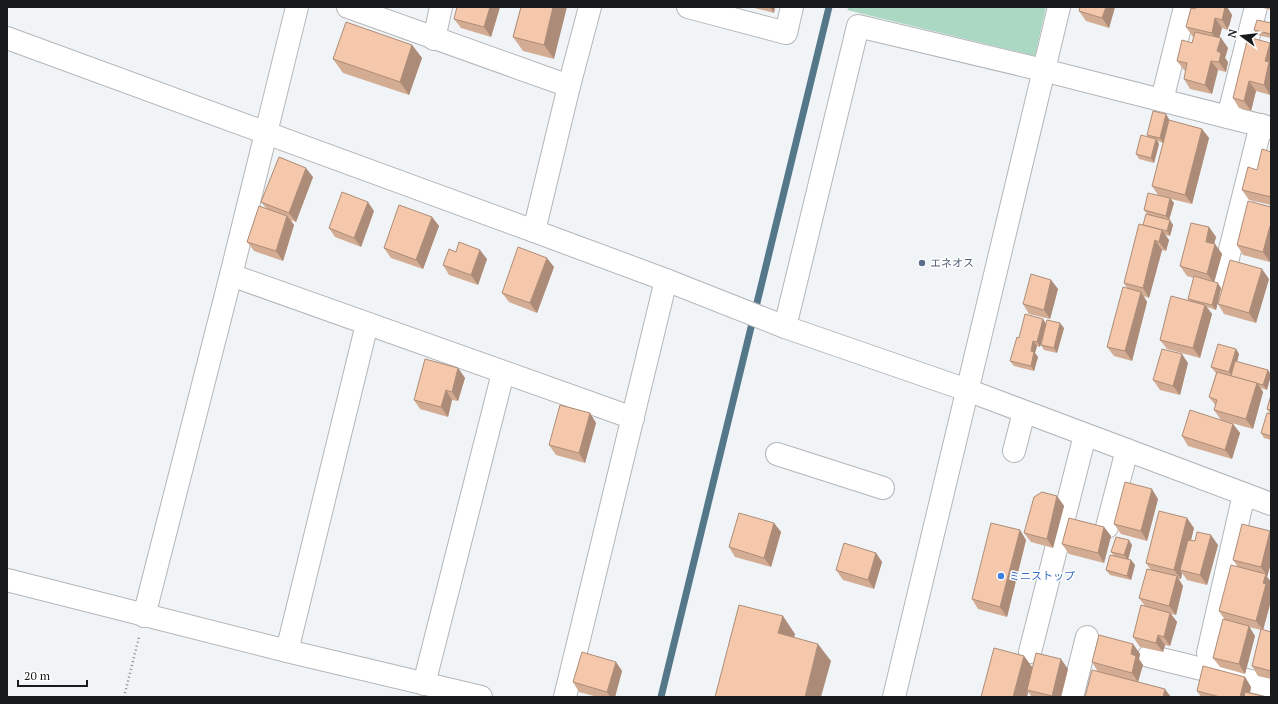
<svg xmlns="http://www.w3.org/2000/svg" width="1278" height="704" viewBox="0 0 1278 704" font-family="'PT Serif','Noto Sans JP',serif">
  <rect width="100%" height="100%" fill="#f1f4f7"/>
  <!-- green -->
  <polygon fill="#abd8c2" points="849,7 1046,7 1035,56 847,10"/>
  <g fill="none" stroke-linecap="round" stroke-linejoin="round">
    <!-- stream -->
    <polyline stroke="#54788a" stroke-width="7" points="661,697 829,7"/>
    <!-- minor casing -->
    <g stroke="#b3b6b9" stroke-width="24">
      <g id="minor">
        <polyline points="348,7 569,86"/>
        <polyline points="688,7 786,33 792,7"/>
        <polyline points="7,38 534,231 666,280 785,327 967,390 1271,504"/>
        <polyline points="434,39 441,7"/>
        <polyline points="1162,100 1185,7"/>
        <polyline points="1228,117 1256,7"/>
        <polyline points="534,231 569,86 590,7"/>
        <polyline points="231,275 633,418"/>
        <polyline points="1223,278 1261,125"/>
        <polyline points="785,327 858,26 1043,70 1271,128"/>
        <polyline points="1014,451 1024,412"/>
        <polyline points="777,454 883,488"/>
        <polyline points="1107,527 1127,450"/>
        <polyline points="7,580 287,651 481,697"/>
        <polyline points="144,616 231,275 297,7"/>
        <polyline points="287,651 367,324"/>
        <polyline points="1030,652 1085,435"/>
        <polyline points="1208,653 1244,494"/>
        <polyline points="1149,656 1271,686"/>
        <polyline points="424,684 503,373"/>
        <polyline points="565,697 666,280"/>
        <polyline points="894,697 1059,7"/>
        <polyline points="1072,697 1087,637"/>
      </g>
    </g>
    <!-- path -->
    <polyline stroke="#858789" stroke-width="2.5" stroke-dasharray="1 3" stroke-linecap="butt" points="124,697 139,637"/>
    <!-- minor -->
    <use href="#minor" stroke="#fff" stroke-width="22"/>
  </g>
  <!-- wall -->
  <g fill="#d3ac93">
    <polygon points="500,7 491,37 461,28 454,19"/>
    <polygon points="521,7 554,59 523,51 513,37"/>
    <polygon points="751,7 775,7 774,13"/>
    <polygon points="1080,7 1115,7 1109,28 1086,21 1079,11"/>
    <polygon points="1227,7 1232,15 1228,30 1222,28 1219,38 1221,38 1228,48 1225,58 1228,62 1226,72 1218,70 1212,94 1190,89 1184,79 1186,71 1184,70 1177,61 1192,43 1194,37 1193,37 1186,27 1195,9"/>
    <polygon points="1262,7 1271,7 1271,10 1263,8"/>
    <polygon points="1271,23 1271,38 1257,35 1254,30"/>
    <polygon points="1270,43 1271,43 1270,95 1256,91 1251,111 1239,108 1233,98"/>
    <polygon points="412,45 422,58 409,95 343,73 333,59"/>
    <polygon points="1169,119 1169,120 1202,129 1209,138 1192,204 1171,199 1174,203 1169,220 1173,225 1170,236 1165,235 1169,240 1166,251 1162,250 1149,298 1144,296 1147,302 1132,361 1114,356 1107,347 1127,288 1124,283 1144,226 1147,214 1144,210 1158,195 1152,186 1163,143 1158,141 1159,144 1154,163 1139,159 1136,154 1148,137 1147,135"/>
    <polygon points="1271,152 1271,205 1249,200 1242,190"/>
    <polygon points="313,177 296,222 291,220 294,225 283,261 254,251 247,242 266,208 261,202"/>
    <polygon points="1271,207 1271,257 1270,262 1243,255 1237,245"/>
    <polygon points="374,211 361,247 335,237 329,228"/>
    <polygon points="432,217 439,226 423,269 391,258 384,248"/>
    <polygon points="1209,227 1216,237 1214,244 1215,244 1222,254 1214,282 1221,288 1216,310 1207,307 1212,314 1200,358 1167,349 1160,340 1190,301 1188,299 1194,278 1187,276 1180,266"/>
    <polygon points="456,252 487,259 478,285 449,275 443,265"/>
    <polygon points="554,267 537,313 509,302 502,293"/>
    <polygon points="1269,279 1256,323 1224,314 1218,304"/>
    <polygon points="1051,280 1058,289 1050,319 1029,314 1023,304"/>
    <polygon points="1043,319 1046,324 1040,347 1037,346 1035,353 1038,357 1034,371 1014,366 1010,361"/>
    <polygon points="1064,328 1057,353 1044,350 1041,345"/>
    <polygon points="1236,349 1239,354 1237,362 1268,370 1271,375 1267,390 1261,388 1263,392 1253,429 1221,420 1214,410 1216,406 1209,397 1216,373 1215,372 1211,367"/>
    <polygon points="1188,363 1180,395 1160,390 1153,380"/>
    <polygon points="458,368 465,378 458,401 452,400 448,417 420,409 414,400"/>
    <polygon points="1271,395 1271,440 1264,438 1261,433 1270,414 1267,409"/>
    <polygon points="590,413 596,423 585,463 556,455 549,445"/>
    <polygon points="1233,424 1240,433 1232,459 1188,446 1182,436"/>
    <polygon points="1057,496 1064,506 1053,548 1031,542 1024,533"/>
    <polygon points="1158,499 1147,541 1121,534 1114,524"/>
    <polygon points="774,523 781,532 771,567 735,557 729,547"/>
    <polygon points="1104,527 1111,536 1104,563 1069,554 1062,544"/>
    <polygon points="1194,528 1191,540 1218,545 1207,585 1187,580 1182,573 1181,579 1178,579 1183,586 1176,615 1171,614 1177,622 1170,646 1165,645 1163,652 1140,647 1133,637 1145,606 1139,598 1151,570 1146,563"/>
    <polygon points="1020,530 1026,540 1007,617 978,609 972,599"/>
    <polygon points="1271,532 1271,563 1267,577 1271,582 1271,601 1263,630 1271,632 1271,679 1258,676 1252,666 1261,630 1249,627 1255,636 1245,674 1220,667 1213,658 1225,620 1219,611 1238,567 1233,560"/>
    <polygon points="1132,545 1128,559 1131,560 1135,565 1131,580 1110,575 1106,570 1114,556 1111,552"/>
    <polygon points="876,553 882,562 874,589 843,580 836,570"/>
    <polygon points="1133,644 1140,654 1139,659 1143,665 1138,682 1098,672 1092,662"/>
    <polygon points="1024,656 1033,668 1068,669 1061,697 1032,697 1028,692 1027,697 981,697"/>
    <polygon points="616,662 622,671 615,697 598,697 579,692 573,682"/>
    <polygon points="1245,677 1251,687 1250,693 1267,697 1201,697 1197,691"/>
  </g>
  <!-- shaded-wall -->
  <g fill="#ac8c78">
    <polygon points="490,7 500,7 491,37 484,27"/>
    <polygon points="553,7 567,7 554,59 544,45"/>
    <polygon points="770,7 775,7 774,13"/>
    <polygon points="1106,7 1115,7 1109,28 1102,18"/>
    <polygon points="1221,7 1227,7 1232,15 1228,30 1222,20"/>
    <polygon points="1215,18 1222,28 1218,43 1212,33"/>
    <polygon points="1221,38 1228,48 1225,58 1228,62 1226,72 1219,62 1217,51"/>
    <polygon points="1270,43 1271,43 1270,95 1264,85 1265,61"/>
    <polygon points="412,45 422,58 409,95 400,82"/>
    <polygon points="1211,61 1218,70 1212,94 1205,85"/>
    <polygon points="1249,81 1256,91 1251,111 1244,101"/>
    <polygon points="1166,114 1169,119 1163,143 1160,138"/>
    <polygon points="1202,129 1209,138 1192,204 1185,195"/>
    <polygon points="1156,139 1159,144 1154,163 1151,158"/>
    <polygon points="306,168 313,177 296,222 289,213"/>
    <polygon points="1170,198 1174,203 1169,220 1166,216"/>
    <polygon points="368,202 374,211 361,247 354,238"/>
    <polygon points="287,216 294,225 283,261 276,251"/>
    <polygon points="432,217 439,226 423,269 416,260"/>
    <polygon points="1170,220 1173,225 1170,236 1167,231"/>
    <polygon points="1270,226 1271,228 1271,257 1270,262 1263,252"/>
    <polygon points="1209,227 1216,237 1212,251 1206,242"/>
    <polygon points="1162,230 1169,240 1166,251 1159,242"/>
    <polygon points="1155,240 1162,250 1149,298 1143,288"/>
    <polygon points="1215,244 1222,254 1214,283 1207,274"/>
    <polygon points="480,250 487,259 478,285 471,275"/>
    <polygon points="547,258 554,267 537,313 530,303"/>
    <polygon points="1262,269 1269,279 1256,323 1249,313"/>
    <polygon points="1051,280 1058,289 1050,319 1044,310"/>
    <polygon points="1218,283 1221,288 1216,310 1212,305"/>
    <polygon points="1141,292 1147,302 1132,361 1125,351"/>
    <polygon points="1205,305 1212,314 1200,358 1193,348"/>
    <polygon points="1043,319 1046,324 1040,347 1037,342"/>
    <polygon points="1060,323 1064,328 1057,353 1054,348"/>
    <polygon points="1033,341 1037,346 1035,353 1038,357 1034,371 1031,366 1031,351"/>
    <polygon points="1236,349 1239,354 1233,377 1229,372"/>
    <polygon points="1182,354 1188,363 1180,395 1173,386"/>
    <polygon points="458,368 465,378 458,401 452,392"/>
    <polygon points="1268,370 1271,375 1267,390 1263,385"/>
    <polygon points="1257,383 1263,392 1253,429 1246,419"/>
    <polygon points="446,390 452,400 448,417 441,407"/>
    <polygon points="590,413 596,423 585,463 579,453"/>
    <polygon points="1233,424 1240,433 1232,459 1225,450"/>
    <polygon points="1152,489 1158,499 1147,541 1141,531"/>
    <polygon points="1057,496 1064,506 1053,548 1047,539"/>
    <polygon points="1187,518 1194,528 1183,571 1180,570 1182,573 1181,579 1174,570"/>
    <polygon points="774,523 781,532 771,567 764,558"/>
    <polygon points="1104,527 1111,536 1104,563 1098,553"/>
    <polygon points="1020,530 1026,540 1007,617 1000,607"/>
    <polygon points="1270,531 1271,532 1271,563 1267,577 1271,582 1271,601 1263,630 1256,621 1263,583 1266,574 1261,567"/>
    <polygon points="1211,535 1218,545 1207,585 1200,575"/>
    <polygon points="1129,540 1132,545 1128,560 1124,555"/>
    <polygon points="876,553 882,562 874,589 868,580"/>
    <polygon points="1131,560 1135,565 1131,580 1127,576"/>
    <polygon points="1177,576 1183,586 1176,615 1169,606"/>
    <polygon points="1170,613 1177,622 1170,646 1164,637"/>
    <polygon points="783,616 795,634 791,651 778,633"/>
    <polygon points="1249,626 1255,636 1245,674 1239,664"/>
    <polygon points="1158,635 1165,645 1163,652 1156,643"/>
    <polygon points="818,644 831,661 821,697 805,697"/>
    <polygon points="1133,644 1140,654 1139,659 1143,665 1138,682 1132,673 1131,654"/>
    <polygon points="1024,656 1034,670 1027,690 1028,692 1027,697 1013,697"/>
    <polygon points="1061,659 1068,669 1061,697 1053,697 1052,696"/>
    <polygon points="616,662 622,671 615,697 610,697 607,692"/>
    <polygon points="1245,677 1251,687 1249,697 1240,697"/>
    <polygon points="1165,689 1171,697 1163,697"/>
  </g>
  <!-- building -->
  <g fill="#f5c8ab" stroke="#ac8c78">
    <polygon points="457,7 490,7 484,27 454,19"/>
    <polygon points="521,7 553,7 544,45 513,37"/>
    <polygon points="1080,7 1106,7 1102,18 1079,11"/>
    <polygon points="1195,7 1225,7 1222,20 1215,18 1212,33 1186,27 1191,8 1195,9"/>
    <polygon points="1257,20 1271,23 1271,34 1254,30"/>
    <polygon points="346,22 412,45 400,82 333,59"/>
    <polygon points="1195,32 1221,38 1217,51 1221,53 1219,62 1211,61 1205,85 1184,79 1187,63 1177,61 1182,40 1192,43"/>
    <polygon points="1248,37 1270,43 1265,61 1269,62 1264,85 1249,81 1244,101 1233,98"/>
    <polygon points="1153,111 1166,114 1160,138 1147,135"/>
    <polygon points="1169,120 1202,129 1185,195 1152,186"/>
    <polygon points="1141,135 1156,139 1151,158 1136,154"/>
    <polygon points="1262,149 1271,152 1271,197 1242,190 1248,167 1257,170"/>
    <polygon points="279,157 306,168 289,213 261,202"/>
    <polygon points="342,192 368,202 354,238 329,228"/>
    <polygon points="1148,193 1170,198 1166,216 1144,210"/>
    <polygon points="1248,201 1271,207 1271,226 1270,226 1263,252 1237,245"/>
    <polygon points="399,205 432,217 416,260 384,248"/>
    <polygon points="259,206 287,216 276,251 247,242"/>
    <polygon points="1146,214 1170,220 1167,231 1143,225"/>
    <polygon points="1191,223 1209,227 1206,242 1215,244 1207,274 1180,266"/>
    <polygon points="1139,224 1162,230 1159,242 1155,240 1143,288 1124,283"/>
    <polygon points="459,242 480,250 471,275 443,265 449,249 456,252"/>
    <polygon points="518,247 547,258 530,303 502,293"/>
    <polygon points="1230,260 1262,269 1249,313 1218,304"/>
    <polygon points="1031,274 1051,280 1044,310 1023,304"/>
    <polygon points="1194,276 1218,283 1212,305 1188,299"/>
    <polygon points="1123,287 1141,292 1125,351 1107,347"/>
    <polygon points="1171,296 1205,305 1193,348 1160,340"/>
    <polygon points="1025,314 1043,319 1037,342 1033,341 1031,351 1034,352 1031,366 1010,361 1017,337 1019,338"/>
    <polygon points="1047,320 1060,323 1054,348 1041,345"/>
    <polygon points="1218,344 1236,349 1229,372 1211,367"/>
    <polygon points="1162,349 1182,354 1173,386 1153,380"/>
    <polygon points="425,359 458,368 452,392 446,390 441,407 414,400"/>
    <polygon points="1235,361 1268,370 1263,385 1231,376"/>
    <polygon points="1217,372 1257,383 1246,419 1214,410 1217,400 1209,397"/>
    <polygon points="1271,395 1271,410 1267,409"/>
    <polygon points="560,405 590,413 579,453 549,445"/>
    <polygon points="1190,410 1233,424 1225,450 1182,436"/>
    <polygon points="1267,413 1271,414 1271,436 1261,433"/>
    <polygon points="1125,482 1152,489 1141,531 1114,524"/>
    <polygon points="1042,492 1057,496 1047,539 1024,533 1034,497"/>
    <polygon points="1159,511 1187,518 1174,570 1146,563"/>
    <polygon points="739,513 774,523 764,558 729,547"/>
    <polygon points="1069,518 1104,527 1098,553 1062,544"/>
    <polygon points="991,523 1020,530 1000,607 972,599"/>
    <polygon points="1242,524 1270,531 1261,567 1233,560"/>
    <polygon points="1197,532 1211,535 1200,575 1180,570 1188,540 1195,541"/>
    <polygon points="1116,537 1129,540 1124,555 1111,552"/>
    <polygon points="844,543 876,553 868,580 836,570"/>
    <polygon points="1110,555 1131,560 1127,576 1106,570"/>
    <polygon points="1231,565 1266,574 1263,583 1266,584 1256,621 1219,611"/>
    <polygon points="1147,569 1177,576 1169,606 1139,598"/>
    <polygon points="739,605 783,616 778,633 818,644 805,697 715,697"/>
    <polygon points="1141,605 1170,613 1164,637 1158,635 1156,643 1133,637"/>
    <polygon points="1223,619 1249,626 1239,664 1213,658"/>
    <polygon points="1261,629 1271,632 1271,671 1252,666"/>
    <polygon points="1099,635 1133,644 1131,654 1136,656 1132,673 1092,662"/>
    <polygon points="994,648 1024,656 1013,697 981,697"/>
    <polygon points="582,652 616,662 607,692 573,682"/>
    <polygon points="1036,653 1061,659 1052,696 1027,690"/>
    <polygon points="1203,666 1245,677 1240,697 1220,697 1197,691"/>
    <polygon points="1092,670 1165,689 1163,697 1085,697"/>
    <polygon points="1245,692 1267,697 1244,697"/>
  </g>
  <!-- markers -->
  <circle fill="#5c6f8a" stroke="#fff" stroke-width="1.5" cx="922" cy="263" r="4"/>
  <circle fill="#3f7fe0" stroke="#fff" stroke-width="1.5" cx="1001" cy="576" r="4"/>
  <g text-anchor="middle" stroke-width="3" stroke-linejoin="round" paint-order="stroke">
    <!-- service labels -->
    <g font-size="11" fill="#4e5e75" stroke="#fff" text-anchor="start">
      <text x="930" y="267">エネオス</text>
    </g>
    <!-- shop labels -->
    <g font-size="11" fill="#366cbe" stroke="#fff" text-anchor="start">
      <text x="1009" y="580">ミニストップ</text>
    </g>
  </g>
  <!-- border -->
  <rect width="1278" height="704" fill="none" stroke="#191a1b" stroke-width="16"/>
  <!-- north arrow -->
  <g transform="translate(1242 36) rotate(285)" stroke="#ffffff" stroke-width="3" paint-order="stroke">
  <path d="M0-3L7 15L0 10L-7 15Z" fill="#191a1b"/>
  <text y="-6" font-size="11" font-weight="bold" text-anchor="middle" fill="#191a1b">N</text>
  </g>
  <!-- scale -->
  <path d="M18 680v6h69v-6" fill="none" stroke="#191a1b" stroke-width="2"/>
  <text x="24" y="680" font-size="12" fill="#191a1b" stroke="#ffffff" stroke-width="3" paint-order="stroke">20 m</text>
</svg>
